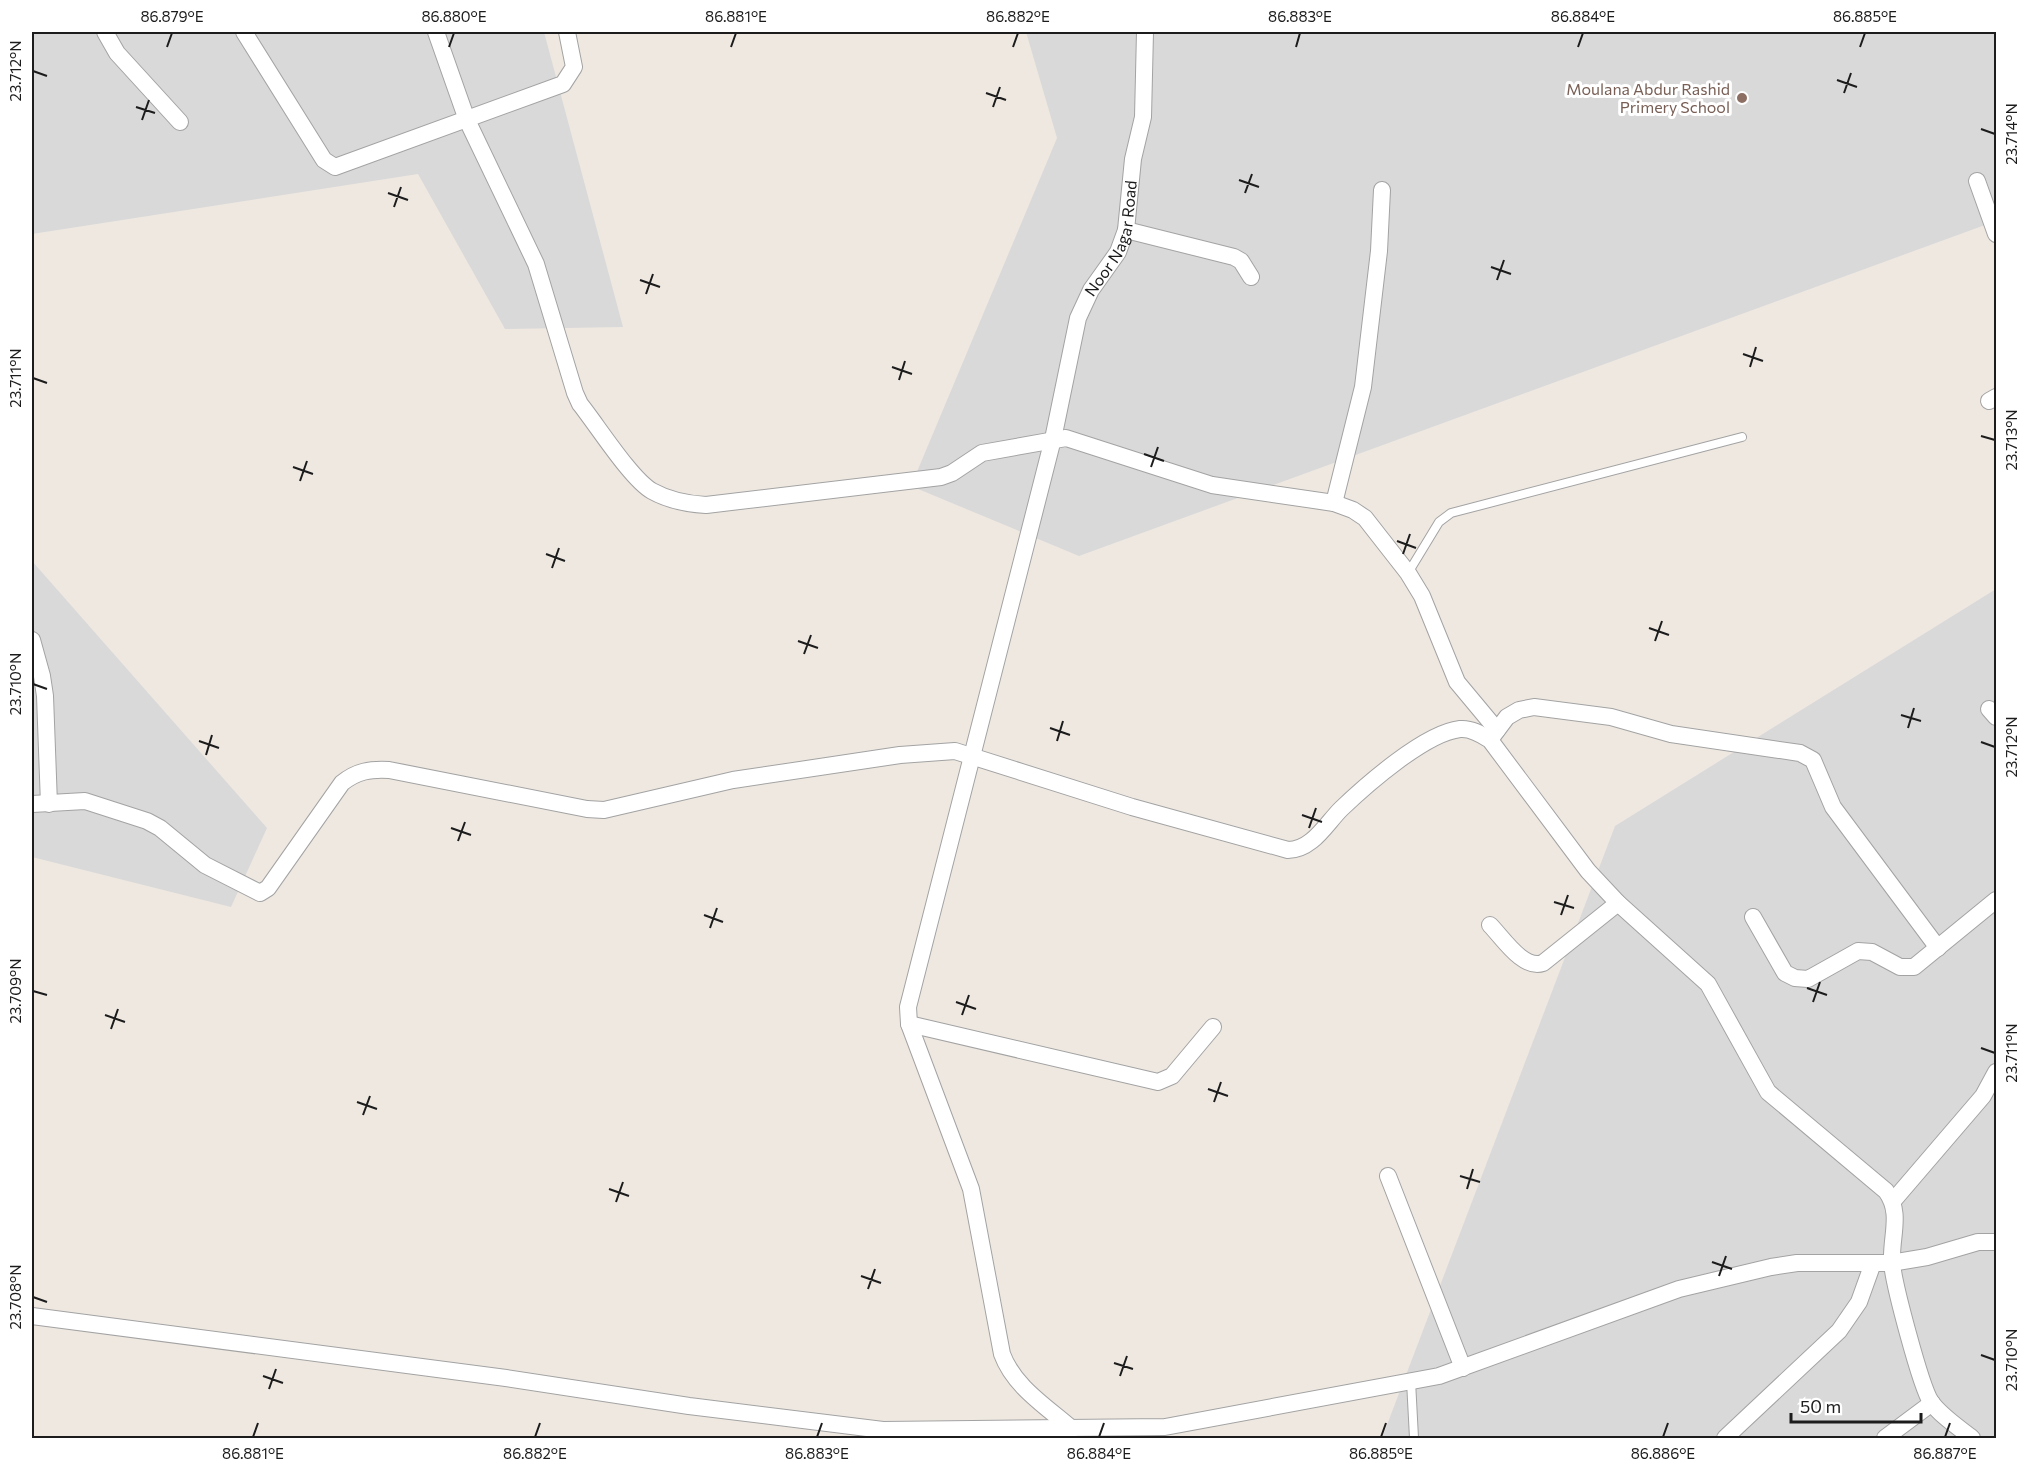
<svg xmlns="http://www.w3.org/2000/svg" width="2028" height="1470" viewBox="0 0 2028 1470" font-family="Commissioner,sans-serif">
  <rect width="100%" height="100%" fill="#eee8e1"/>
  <!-- residential -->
  <g fill="#dad9d9">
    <polygon points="32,32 544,32 623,327 505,329 418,174 32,234"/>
    <polygon points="1026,32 1996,32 1996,221 1079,556 911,486 1057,138"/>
    <polygon points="32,561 267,828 231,907 32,857"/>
    <polygon points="1996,589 1996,1438 1382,1438 1615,826"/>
  </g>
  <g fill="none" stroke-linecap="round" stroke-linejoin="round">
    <!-- lane casing -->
    <g stroke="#a3a3a3" stroke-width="10">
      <g id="lane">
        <polyline points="1408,573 1439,522 1451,513 1742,437"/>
        <polyline points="1411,1381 1414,1438"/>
      </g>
    </g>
    <!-- street casing -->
    <g stroke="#a3a3a3" stroke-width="18">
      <g id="street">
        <polyline points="105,32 117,53 180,122"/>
        <polyline points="244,32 324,160 335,167 563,84 574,67 567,32"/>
        <path d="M436,32L467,120L536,264L575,393L580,404C597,425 631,479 652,491C668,500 689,504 706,505L941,477L952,473L982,453L1066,438L1212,485L1334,503L1353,510L1365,518L1408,573L1422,596L1457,682L1497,730"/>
        <polyline points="1977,181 1996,234"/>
        <polyline points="1126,230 1234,257 1241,261 1251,277"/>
        <polyline points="1989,401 1996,397"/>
        <polyline points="1334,503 1363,387 1379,251 1382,190"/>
        <polyline points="32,640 42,676 45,696 49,804"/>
        <polyline points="1989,709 1996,717"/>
        <polyline points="1492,737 1507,717 1519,710 1534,707 1611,717 1671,734 1800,753 1813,760 1833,807 1938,948"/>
        <path d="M32,804L85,801L147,821L160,828L205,865L260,893L268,888L342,783C357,771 370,769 389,770L587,809L604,810L733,780L900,755L955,751L1132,807L1288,850C1312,850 1326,824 1341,809C1366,785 1425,733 1460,729C1471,728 1481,734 1490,740L1588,871L1618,903L1708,984L1768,1092L1886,1191C1902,1213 1891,1235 1892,1261C1892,1279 1921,1387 1931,1402C1941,1416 1958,1427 1972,1438"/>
        <polyline points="1753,917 1785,973 1795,978 1808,979 1858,951 1872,952 1900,967 1914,967 1996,900"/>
        <path d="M1490,925C1503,938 1523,970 1543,963L1618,903"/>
        <polyline points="909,1024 1158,1082 1172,1076 1213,1027"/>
        <polyline points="1388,1176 1463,1368"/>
        <polyline points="1893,1201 1983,1096 1996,1072"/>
        <polyline points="32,1316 506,1378 689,1406 883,1430 1165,1427 1439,1376 1679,1289 1771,1267 1797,1263 1891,1263 1927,1257 1978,1242 1996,1242"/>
        <path id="s1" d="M1072,1429C1047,1407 1014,1387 1002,1354L971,1189L909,1024L908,1007L1053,439L1078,318L1091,290L1118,252L1126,230L1133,159L1143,117L1145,32"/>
        <polyline points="1725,1438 1839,1331 1859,1302 1873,1263"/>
        <polyline points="1885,1438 1932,1403"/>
      </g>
    </g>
    <!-- lane -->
    <use href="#lane" stroke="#fff" stroke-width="8"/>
    <!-- street -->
    <use href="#street" stroke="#fff" stroke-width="16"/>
  </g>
  <!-- ticks -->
  <path fill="none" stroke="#1c1c1c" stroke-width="2" d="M167,47L172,33M449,47L454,33M731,47L736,33M1013,47L1018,33M1296,47L1300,33M1578,47L1583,33M1860,47L1865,33M33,71L47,76M1837,80L1857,87M986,93L1006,100M1844,93L1851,73M136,107L155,113M993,107L1000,87M142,120L149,100M1981,129L1995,134M1239,180L1259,187M388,193L408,200M1245,193L1252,174M394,207L401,187M1491,267L1511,274M640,280L660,287M1497,280L1504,260M646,294L653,274M1743,354L1763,361M892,367L912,374M1750,367L1756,347M33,378L47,383M899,380L905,361M1981,436L1995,440M1144,454L1164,461M293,467L313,474M1151,467L1158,447M300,481L307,461M1397,541L1416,548M546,554L565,561M1403,554L1410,534M552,568L559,548M1649,628L1669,635M798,641L818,648M1655,641L1662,621M804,654L811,635M33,684L47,689M1901,715L1921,721M1050,728L1070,735M1908,728L1914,708M199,741L219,748M1057,741L1063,721M1981,742L1995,747M206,755L212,735M1302,815L1322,822M451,828L471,835M1309,828L1316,808M458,841L465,822M1554,902L1574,908M704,915L723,922M1561,915L1568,895M710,928L717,908M1807,988L1827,995M33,991L47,995M956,1002L976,1009M1813,1002L1820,982M105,1015L125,1022M962,1015L969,995M111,1029L118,1009M1981,1048L1995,1053M1208,1089L1228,1096M357,1102L377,1109M1214,1102L1221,1082M363,1115L370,1096M1460,1176L1480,1182M609,1189L629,1196M1467,1189L1473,1169M616,1202L623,1182M1712,1262L1732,1269M861,1276L881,1283M1719,1276L1726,1256M868,1289L875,1269M33,1297L47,1302M1981,1355L1995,1360M1114,1363L1133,1369M263,1376L283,1383M1120,1376L1127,1356M269,1389L276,1369M253,1437L258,1423M535,1437L540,1423M817,1437L822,1423M1099,1437L1104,1423M1381,1437L1386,1423M1663,1437L1668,1423M1945,1437L1950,1423"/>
  <!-- markers -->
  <circle fill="#8d6e63" stroke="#fff" stroke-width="2" cx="1742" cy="98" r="6"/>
  <g text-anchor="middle" stroke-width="6" stroke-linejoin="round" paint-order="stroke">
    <!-- education labels -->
    <g font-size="16" fill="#785e54" stroke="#fff" text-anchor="end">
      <text x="1730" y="95">Moulana Abdur Rashid<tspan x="1730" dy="18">Primery School</tspan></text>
    </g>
    <!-- street labels -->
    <g font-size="16" fill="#1c1c1c" stroke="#fff">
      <text dy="6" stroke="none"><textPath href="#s1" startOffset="1263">Noor Nagar Road</textPath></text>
    </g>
  </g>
  <!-- border -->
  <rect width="2028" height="1470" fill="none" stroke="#ffffff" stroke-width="66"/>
  <!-- scale -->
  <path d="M1791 1413v9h130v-9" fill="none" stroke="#1c1c1c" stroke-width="3"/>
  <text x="1800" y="1413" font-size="18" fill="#1c1c1c" stroke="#ffffff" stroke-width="4.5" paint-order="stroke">50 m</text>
  <rect x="33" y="33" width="1962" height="1404" fill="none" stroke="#1c1c1c" stroke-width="2"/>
  <g font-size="15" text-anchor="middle" fill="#1c1c1c">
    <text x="172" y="22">86.879°E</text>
    <text x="454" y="22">86.880°E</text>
    <text x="736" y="22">86.881°E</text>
    <text x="1018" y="22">86.882°E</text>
    <text x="1300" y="22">86.883°E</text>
    <text x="1583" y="22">86.884°E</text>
    <text x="1865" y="22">86.885°E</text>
    <text transform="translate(16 71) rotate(-90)" y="5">23.712°N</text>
    <text transform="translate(2012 134) rotate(-90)" y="5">23.714°N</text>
    <text transform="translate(16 378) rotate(-90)" y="5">23.711°N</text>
    <text transform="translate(2012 440) rotate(-90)" y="5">23.713°N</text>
    <text transform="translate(16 684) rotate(-90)" y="5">23.710°N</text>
    <text transform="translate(2012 747) rotate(-90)" y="5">23.712°N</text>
    <text transform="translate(16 991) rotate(-90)" y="5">23.709°N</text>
    <text transform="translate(2012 1053) rotate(-90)" y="5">23.711°N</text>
    <text transform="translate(16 1297) rotate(-90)" y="5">23.708°N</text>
    <text transform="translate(2012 1360) rotate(-90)" y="5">23.710°N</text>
    <text x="253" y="1459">86.881°E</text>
    <text x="535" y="1459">86.882°E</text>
    <text x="817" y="1459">86.883°E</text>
    <text x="1099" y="1459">86.884°E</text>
    <text x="1381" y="1459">86.885°E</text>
    <text x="1663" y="1459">86.886°E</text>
    <text x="1945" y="1459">86.887°E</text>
  </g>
</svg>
